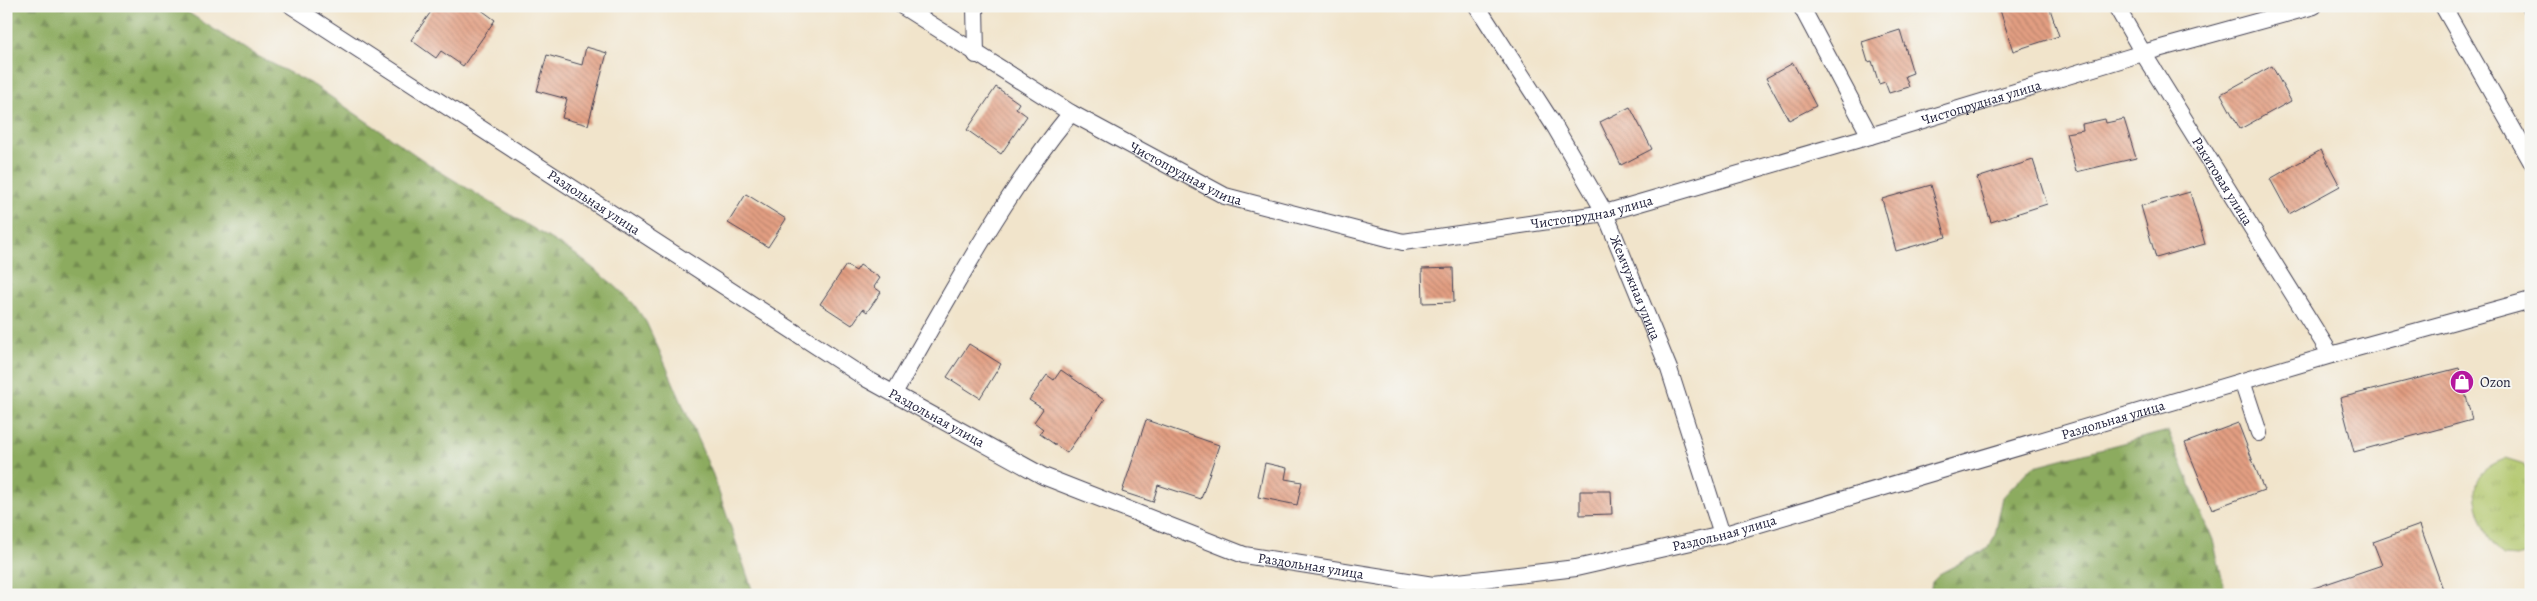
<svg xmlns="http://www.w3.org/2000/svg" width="2537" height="601" viewBox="0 0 2537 601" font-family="Alegreya,serif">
  <defs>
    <pattern id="grass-tufts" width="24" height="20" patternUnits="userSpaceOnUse" patternTransform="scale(1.25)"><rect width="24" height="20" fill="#b1c66a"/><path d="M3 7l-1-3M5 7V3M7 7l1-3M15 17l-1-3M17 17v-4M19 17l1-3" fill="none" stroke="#98aa5d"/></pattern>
    <pattern id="forest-firs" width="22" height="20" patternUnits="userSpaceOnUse" patternTransform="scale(1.25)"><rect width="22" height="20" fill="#8cab5e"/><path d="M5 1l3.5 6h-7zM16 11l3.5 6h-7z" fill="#728b4f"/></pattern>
    <pattern id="building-back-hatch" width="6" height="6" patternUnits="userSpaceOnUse" patternTransform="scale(1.25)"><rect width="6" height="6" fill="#e39f82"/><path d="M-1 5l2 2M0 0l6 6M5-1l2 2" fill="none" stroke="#b8816c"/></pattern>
  </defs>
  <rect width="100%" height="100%" fill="#f6f6f2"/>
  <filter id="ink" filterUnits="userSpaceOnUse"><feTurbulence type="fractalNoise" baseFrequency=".02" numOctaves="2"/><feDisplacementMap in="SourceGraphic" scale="10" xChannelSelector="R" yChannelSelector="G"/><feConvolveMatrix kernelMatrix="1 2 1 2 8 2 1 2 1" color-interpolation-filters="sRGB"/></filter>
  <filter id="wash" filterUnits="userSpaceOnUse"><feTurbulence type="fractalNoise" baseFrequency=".0096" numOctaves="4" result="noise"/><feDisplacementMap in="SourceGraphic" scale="20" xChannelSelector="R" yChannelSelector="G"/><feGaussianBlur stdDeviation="1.12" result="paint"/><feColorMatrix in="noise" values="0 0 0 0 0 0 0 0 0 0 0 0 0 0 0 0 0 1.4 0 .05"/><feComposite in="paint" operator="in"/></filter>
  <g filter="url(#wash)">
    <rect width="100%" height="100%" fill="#f1e4cb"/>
    <!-- grass -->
    <path fill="url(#grass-tufts)" stroke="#6a7452" d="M2505,459L2524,465L2531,476V553L2517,557L2503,556C2490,541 2485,532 2479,512C2470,483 2476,470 2505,459Z"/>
    <!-- forest -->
    <g fill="url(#forest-firs)" stroke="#57664c">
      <polygon points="6,6 178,6 246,50 315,86 439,171 575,254 614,285 633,303 646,322 660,352 713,475 754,595 6,595"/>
      <polygon points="2168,431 2213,540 2226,595 1930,595 1932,582 1941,573 1989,548 1995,535 2003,497 2031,467"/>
    </g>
    <g id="blocks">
      <!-- building -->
      <g fill="url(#building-back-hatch)">
        <polygon points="435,6 476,6 495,20 463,66 441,51 436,58 411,40"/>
        <polygon points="2012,6 2049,6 2059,36 2013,51 2000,10"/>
        <polygon points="1900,30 1913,73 1905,76 1909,87 1889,93 1885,82 1879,84 1872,61 1868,62 1862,42"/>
        <polygon points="586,47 607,53 588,125 562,118 567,99 537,91 547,55 582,65"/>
        <polygon points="1793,63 1816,106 1789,120 1766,78"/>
        <polygon points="2272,66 2291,101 2240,129 2221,94"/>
        <polygon points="996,87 1019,103 1016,108 1027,116 1001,154 967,130"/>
        <polygon points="1630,107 1652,149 1621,165 1600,122"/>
        <polygon points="2105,119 2106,123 2124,119 2136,158 2076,172 2066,133 2083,130 2082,124"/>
        <polygon points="2321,150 2340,186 2289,214 2270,179"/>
        <polygon points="2033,160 2047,204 1991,222 1977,178"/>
        <polygon points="1931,185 1946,237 1896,251 1882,199"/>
        <polygon points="2190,192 2205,244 2156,258 2141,206"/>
        <polygon points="746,194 786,219 768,247 728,223"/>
        <polygon points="846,265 856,271 860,265 880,278 874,287 881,292 867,312 863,309 852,325 820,304"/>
        <polygon points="1453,268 1454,302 1423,303 1422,269"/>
        <polygon points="969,344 1001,364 980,398 947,377"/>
        <polygon points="2459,368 2472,420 2354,452 2340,398"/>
        <polygon points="1061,370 1104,400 1067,453 1040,434 1043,429 1034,422 1043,409 1029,400 1047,375 1054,380"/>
        <polygon points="1146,420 1219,445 1201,499 1158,485 1153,502 1122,492"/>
        <polygon points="2238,423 2264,490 2212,509 2185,443"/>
        <polygon points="1265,463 1287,468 1285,479 1302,482 1297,505 1258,497"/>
        <polygon points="1580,491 1611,491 1612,514 1580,515"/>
        <polygon points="2420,525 2445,595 2302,595 2302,592 2382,565 2373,542"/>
      </g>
    </g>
  </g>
  <g filter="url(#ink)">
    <use href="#blocks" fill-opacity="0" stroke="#413f51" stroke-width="1"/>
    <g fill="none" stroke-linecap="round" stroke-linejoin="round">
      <!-- minor casing -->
      <g stroke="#413f51" stroke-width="18">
        <g id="minor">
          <path id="s1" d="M292,6L867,379L1043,476L1244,555L1433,585L1576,568L1722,535L2331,355L2531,300"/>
          <path id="s2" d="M902,6L1071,113L1225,196L1403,242L1605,213L1870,136L2143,53L2314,6"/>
          <polyline points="975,6 976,55"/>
          <path id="s3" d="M1477,6L1555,127L1605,213L1669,369L1722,535"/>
          <polyline points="1801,6 1870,136"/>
          <path id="s4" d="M2116,6L2143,53L2331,355"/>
          <polyline points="2443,6 2531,161"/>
          <polyline points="2530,6 2531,8"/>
          <polyline points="2242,381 2259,433"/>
          <path d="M894,393C948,299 1002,197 1071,113"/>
        </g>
      </g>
      <!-- minor -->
      <use href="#minor" stroke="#fff" stroke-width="16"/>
    </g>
  </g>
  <!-- icons -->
  <defs>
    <g id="shop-disc" transform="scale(1.25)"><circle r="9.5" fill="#b5179e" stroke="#f6f6f2"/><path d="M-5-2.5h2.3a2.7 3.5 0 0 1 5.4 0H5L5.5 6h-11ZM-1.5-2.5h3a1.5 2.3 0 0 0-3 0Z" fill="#fff"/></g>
  </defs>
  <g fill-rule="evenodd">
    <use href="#shop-disc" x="2462" y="382"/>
  </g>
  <g text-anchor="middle" stroke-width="4" stroke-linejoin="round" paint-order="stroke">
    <!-- street labels -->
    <g font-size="14" fill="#22223b" stroke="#f6f6f2">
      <text dy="5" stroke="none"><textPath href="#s2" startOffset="1155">Чистопрудная улица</textPath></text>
      <text dy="5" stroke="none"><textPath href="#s2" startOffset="330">Чистопрудная улица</textPath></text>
      <text dy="5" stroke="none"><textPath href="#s4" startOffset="205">Ракитовая улица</textPath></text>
      <text dy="5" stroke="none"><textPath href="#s1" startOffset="360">Раздольная улица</textPath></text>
      <text dy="5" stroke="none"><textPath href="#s2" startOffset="750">Чистопрудная улица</textPath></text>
      <text dy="5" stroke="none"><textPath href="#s3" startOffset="324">Жемчужная улица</textPath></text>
      <text dy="5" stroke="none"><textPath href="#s1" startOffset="765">Раздольная улица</textPath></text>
      <text dy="5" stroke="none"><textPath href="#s1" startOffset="1995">Раздольная улица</textPath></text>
      <text dy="5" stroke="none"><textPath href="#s1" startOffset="1590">Раздольная улица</textPath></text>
      <text dy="5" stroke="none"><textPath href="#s1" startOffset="1170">Раздольная улица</textPath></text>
    </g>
    <!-- poi labels -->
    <g font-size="14" fill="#22223b" stroke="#f6f6f2" text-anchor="start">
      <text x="2480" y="387">Ozon</text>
    </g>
  </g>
  <!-- margin -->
  <rect width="2537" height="601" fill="none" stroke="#f6f6f2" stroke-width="25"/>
</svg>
